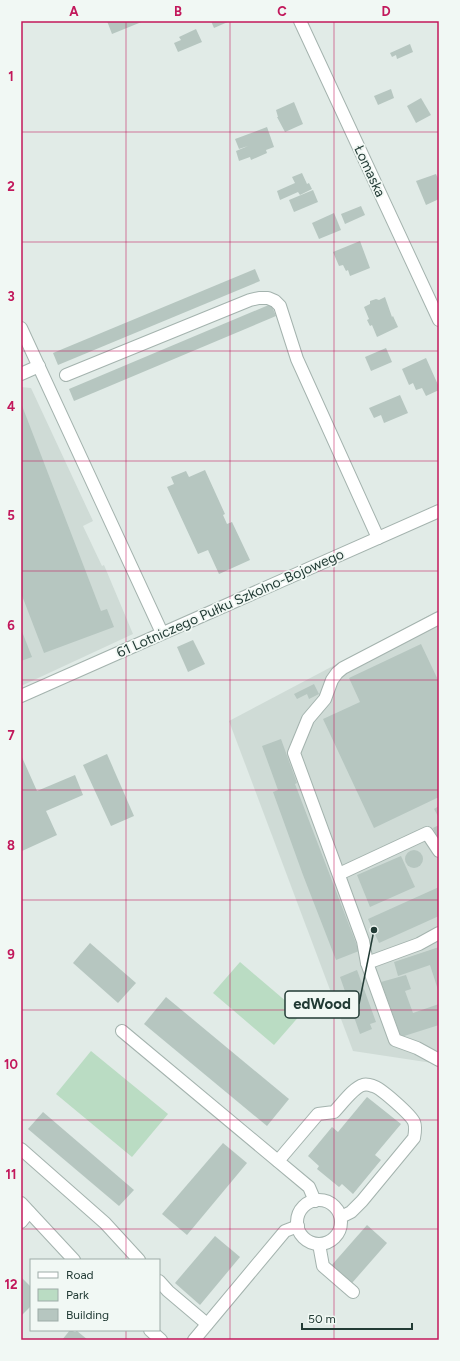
<svg xmlns="http://www.w3.org/2000/svg" width="460" height="1361" viewBox="0 0 460 1361" font-family="Figtree,sans-serif">
  <rect width="100%" height="100%" fill="#e1ebe7"/>
  <!-- built -->
  <g fill="#cfdbd6">
    <polygon points="21,387 31,388 93,521 83,526 102,566 104,565 133,634 21,686"/>
    <polygon points="439,610 439,1064 353,1051 229,721"/>
  </g>
  <!-- green -->
  <g fill="#badcc3">
    <polygon points="240,962 301,1014 274,1045 213,993"/>
    <polygon points="91,1051 168,1114 132,1157 56,1094"/>
  </g>
  <!-- building -->
  <g fill="#b6c6c0">
    <polygon points="107,21 144,21 112,34"/>
    <polygon points="211,21 230,21 214,28"/>
    <polygon points="196,29 202,42 178,52 174,43 181,40 179,37"/>
    <polygon points="410,44 413,52 397,59 396,55 392,57 390,53"/>
    <polygon points="391,89 394,98 378,105 374,96"/>
    <polygon points="421,98 431,115 416,123 407,106"/>
    <polygon points="294,102 303,124 285,132 277,117 278,117 276,110"/>
    <polygon points="267,127 274,147 266,150 267,153 251,160 250,157 239,161 236,151 248,146 239,149 235,139"/>
    <polygon points="302,173 307,184 309,183 312,189 300,195 298,192 280,200 277,191 295,183 292,177"/>
    <polygon points="436,174 439,181 439,199 426,205 416,181"/>
    <polygon points="313,190 318,202 294,212 289,200"/>
    <polygon points="361,206 365,215 345,224 341,214"/>
    <polygon points="334,213 341,230 319,239 312,223"/>
    <polygon points="360,241 370,268 350,276 348,270 346,271 343,265 339,266 333,252"/>
    <polygon points="255,269 260,281 58,365 53,353"/>
    <polygon points="385,297 392,317 393,316 398,327 377,337 372,325 370,326 367,320 369,319 364,307 370,304 370,301 376,299 379,300"/>
    <polygon points="271,304 276,316 74,401 69,389"/>
    <polygon points="386,348 392,362 371,371 365,357"/>
    <polygon points="426,358 439,387 439,390 426,396 422,388 416,390 413,383 409,385 402,369"/>
    <polygon points="400,395 408,413 384,423 381,415 374,418 369,408"/>
    <polygon points="21,403 101,611 107,609 114,627 44,653 21,593"/>
    <polygon points="205,470 225,514 223,515 227,524 232,522 250,560 219,574 208,550 198,554 167,487 174,484 171,477 186,471 189,477"/>
    <polygon points="21,629 32,657 21,661"/>
    <polygon points="193,640 205,664 188,672 177,647"/>
    <polygon points="421,644 439,682 439,797 374,828 323,719 360,702 349,678"/>
    <polygon points="314,684 319,694 309,699 307,694 297,699 294,694"/>
    <polygon points="281,739 297,783 295,784 359,951 336,960 303,875 273,792 278,790 262,746"/>
    <polygon points="107,754 134,816 111,826 83,765"/>
    <polygon points="21,755 37,791 75,775 83,795 46,811 57,835 22,851"/>
    <polygon points="439,806 439,818 434,809"/>
    <polygon points="439,825 439,841 433,828"/>
    <circle cx="414" cy="859" r="9"/>
    <polygon points="401,856 415,887 370,907 357,875"/>
    <polygon points="439,887 439,916 379,943 368,919"/>
    <polygon points="90,943 136,983 118,1003 73,963"/>
    <polygon points="439,947 439,993 430,965 398,976 394,962"/>
    <polygon points="357,970 376,1022 370,1024 372,1029 360,1034 340,977"/>
    <polygon points="406,975 411,989 405,991 413,1013 439,1004 439,1025 401,1037 381,982"/>
    <polygon points="166,997 289,1099 267,1126 144,1024"/>
    <polygon points="367,1097 401,1124 375,1155 381,1160 353,1194 342,1184 339,1187 317,1169 319,1166 308,1156 332,1127 338,1132"/>
    <polygon points="43,1112 134,1190 119,1206 28,1129"/>
    <polygon points="223,1143 247,1163 187,1235 162,1214"/>
    <polygon points="367,1225 387,1243 352,1283 331,1266"/>
    <polygon points="215,1236 240,1257 200,1305 175,1283"/>
    <polygon points="22,1278 31,1287 31,1306 21,1316"/>
    <polygon points="70,1330 75,1332 77,1331 88,1340 62,1340"/>
  </g>
  <g fill="none" stroke-linecap="round" stroke-linejoin="round">
    <!-- minor casing -->
    <g stroke="#a4b3ae" stroke-width="14">
      <g id="minor">
        <polyline points="300,21 439,320"/>
        <polyline points="21,328 162,633"/>
        <polyline points="21,374 39,366"/>
        <polyline points="66,375 250,300 259,298 268,298 275,301 280,306 297,359 378,538"/>
        <polyline points="439,618 343,668 337,673 332,680 325,699 308,719 294,753 363,941 367,963 395,1040 417,1048 439,1060"/>
        <polyline points="21,696 439,511"/>
        <polyline points="339,874 427,833 439,851"/>
        <polyline points="367,963 419,944 439,933"/>
        <polyline points="122,1031 309,1187 315,1201"/>
        <polyline points="21,1149 105,1223 139,1260"/>
        <path d="M278,1161L318,1114L334,1112C341,1105 354,1087 363,1085C366,1084 370,1085 373,1086C381,1088 411,1115 414,1122C416,1127 415,1133 414,1138L362,1201L351,1212L341,1217"/>
        <circle cx="319" cy="1222" r="22"/>
        <polyline points="21,1203 74,1260"/>
        <polyline points="21,1222 29,1212"/>
        <polyline points="319,1244 323,1266 353,1292"/>
        <polyline points="159,1281 168,1291 207,1324"/>
        <polyline points="150,1330 161,1340"/>
        <polyline points="194,1340 285,1231 298,1226"/>
      </g>
    </g>
    <!-- minor -->
    <use href="#minor" stroke="#fff" stroke-width="12"/>
  </g>
  <!-- grid -->
  <path fill="none" stroke="#c2185b" stroke-width="1" stroke-opacity="0.55" d="M126,21V1260M230,21V1340M334,21V1340M21,132H439M21,242H439M21,351H439M21,461H439M21,571H439M21,680H439M21,790H439M21,900H439M21,1010H439M21,1120H439M21,1229H439M126,1330V1340"/>
  <g text-anchor="middle" stroke-width="3.5" stroke-linejoin="round" paint-order="stroke">
    <!-- street labels -->
    <g font-size="14" fill="#223b35" stroke="#f1f8f4">
      <text transform="translate(370 171) rotate(65)" y="5">Łomaska</text>
      <text transform="translate(230 603) rotate(-24)" y="5">61 Lotniczego Pułku Szkolno-Bojowego</text>
    </g>
  </g>
  <!-- callouts -->
  <path fill="none" stroke="#223b35" stroke-width="1.5" d="M374 930L359 1004"/>
  <circle fill="#223b35" stroke="#f1f8f4" stroke-width="1.5" cx="374" cy="930" r="4"/>
  <rect fill="#f1f8f4" stroke="#223b35" stroke-width="1.5" x="285" y="991" width="74" height="27" rx="4"/>
  <g font-size="15" text-anchor="middle" font-weight="bold" fill="#223b35">
    <text x="322" y="1009">edWood</text>
  </g>
  <!-- border -->
  <rect width="460" height="1361" fill="none" stroke="#f1f8f4" stroke-width="44"/>
  <!-- legend -->
  <rect x="30" y="1259" width="130" height="72" fill="#f1f8f4" stroke="#9eaca8"/>
  <rect x="38" y="1272" width="20" height="6" fill="#ffffff" stroke="#9eaca8"/>
  <text x="66" y="1279" font-size="12" fill="#223b35">Road</text>
  <rect x="38" y="1289" width="20" height="12" fill="#badcc3" stroke="#9eaca8"/>
  <text x="66" y="1299" font-size="12" fill="#223b35">Park</text>
  <rect x="38" y="1309" width="20" height="12" fill="#b6c6c0" stroke="#9eaca8"/>
  <text x="66" y="1319" font-size="12" fill="#223b35">Building</text>
  <!-- scale -->
  <path d="M302 1323v6h110v-6" fill="none" stroke="#223b35" stroke-width="2"/>
  <text x="308" y="1323" font-size="12" fill="#223b35" stroke="#f1f8f4" stroke-width="3" paint-order="stroke">50 m</text>
  <rect x="22" y="22" width="416" height="1317" fill="none" stroke="#c2185b" stroke-width="1.5"/>
  <g font-size="13" text-anchor="middle" font-weight="bold" fill="#c2185b">
    <text x="74" y="16">A</text>
    <text x="178" y="16">B</text>
    <text x="282" y="16">C</text>
    <text x="386" y="16">D</text>
    <text x="11" y="81">1</text>
    <text x="11" y="191">2</text>
    <text x="11" y="301">3</text>
    <text x="11" y="411">4</text>
    <text x="11" y="520">5</text>
    <text x="11" y="630">6</text>
    <text x="11" y="740">7</text>
    <text x="11" y="850">8</text>
    <text x="11" y="959">9</text>
    <text x="11" y="1069">10</text>
    <text x="11" y="1179">11</text>
    <text x="11" y="1289">12</text>
  </g>
</svg>
